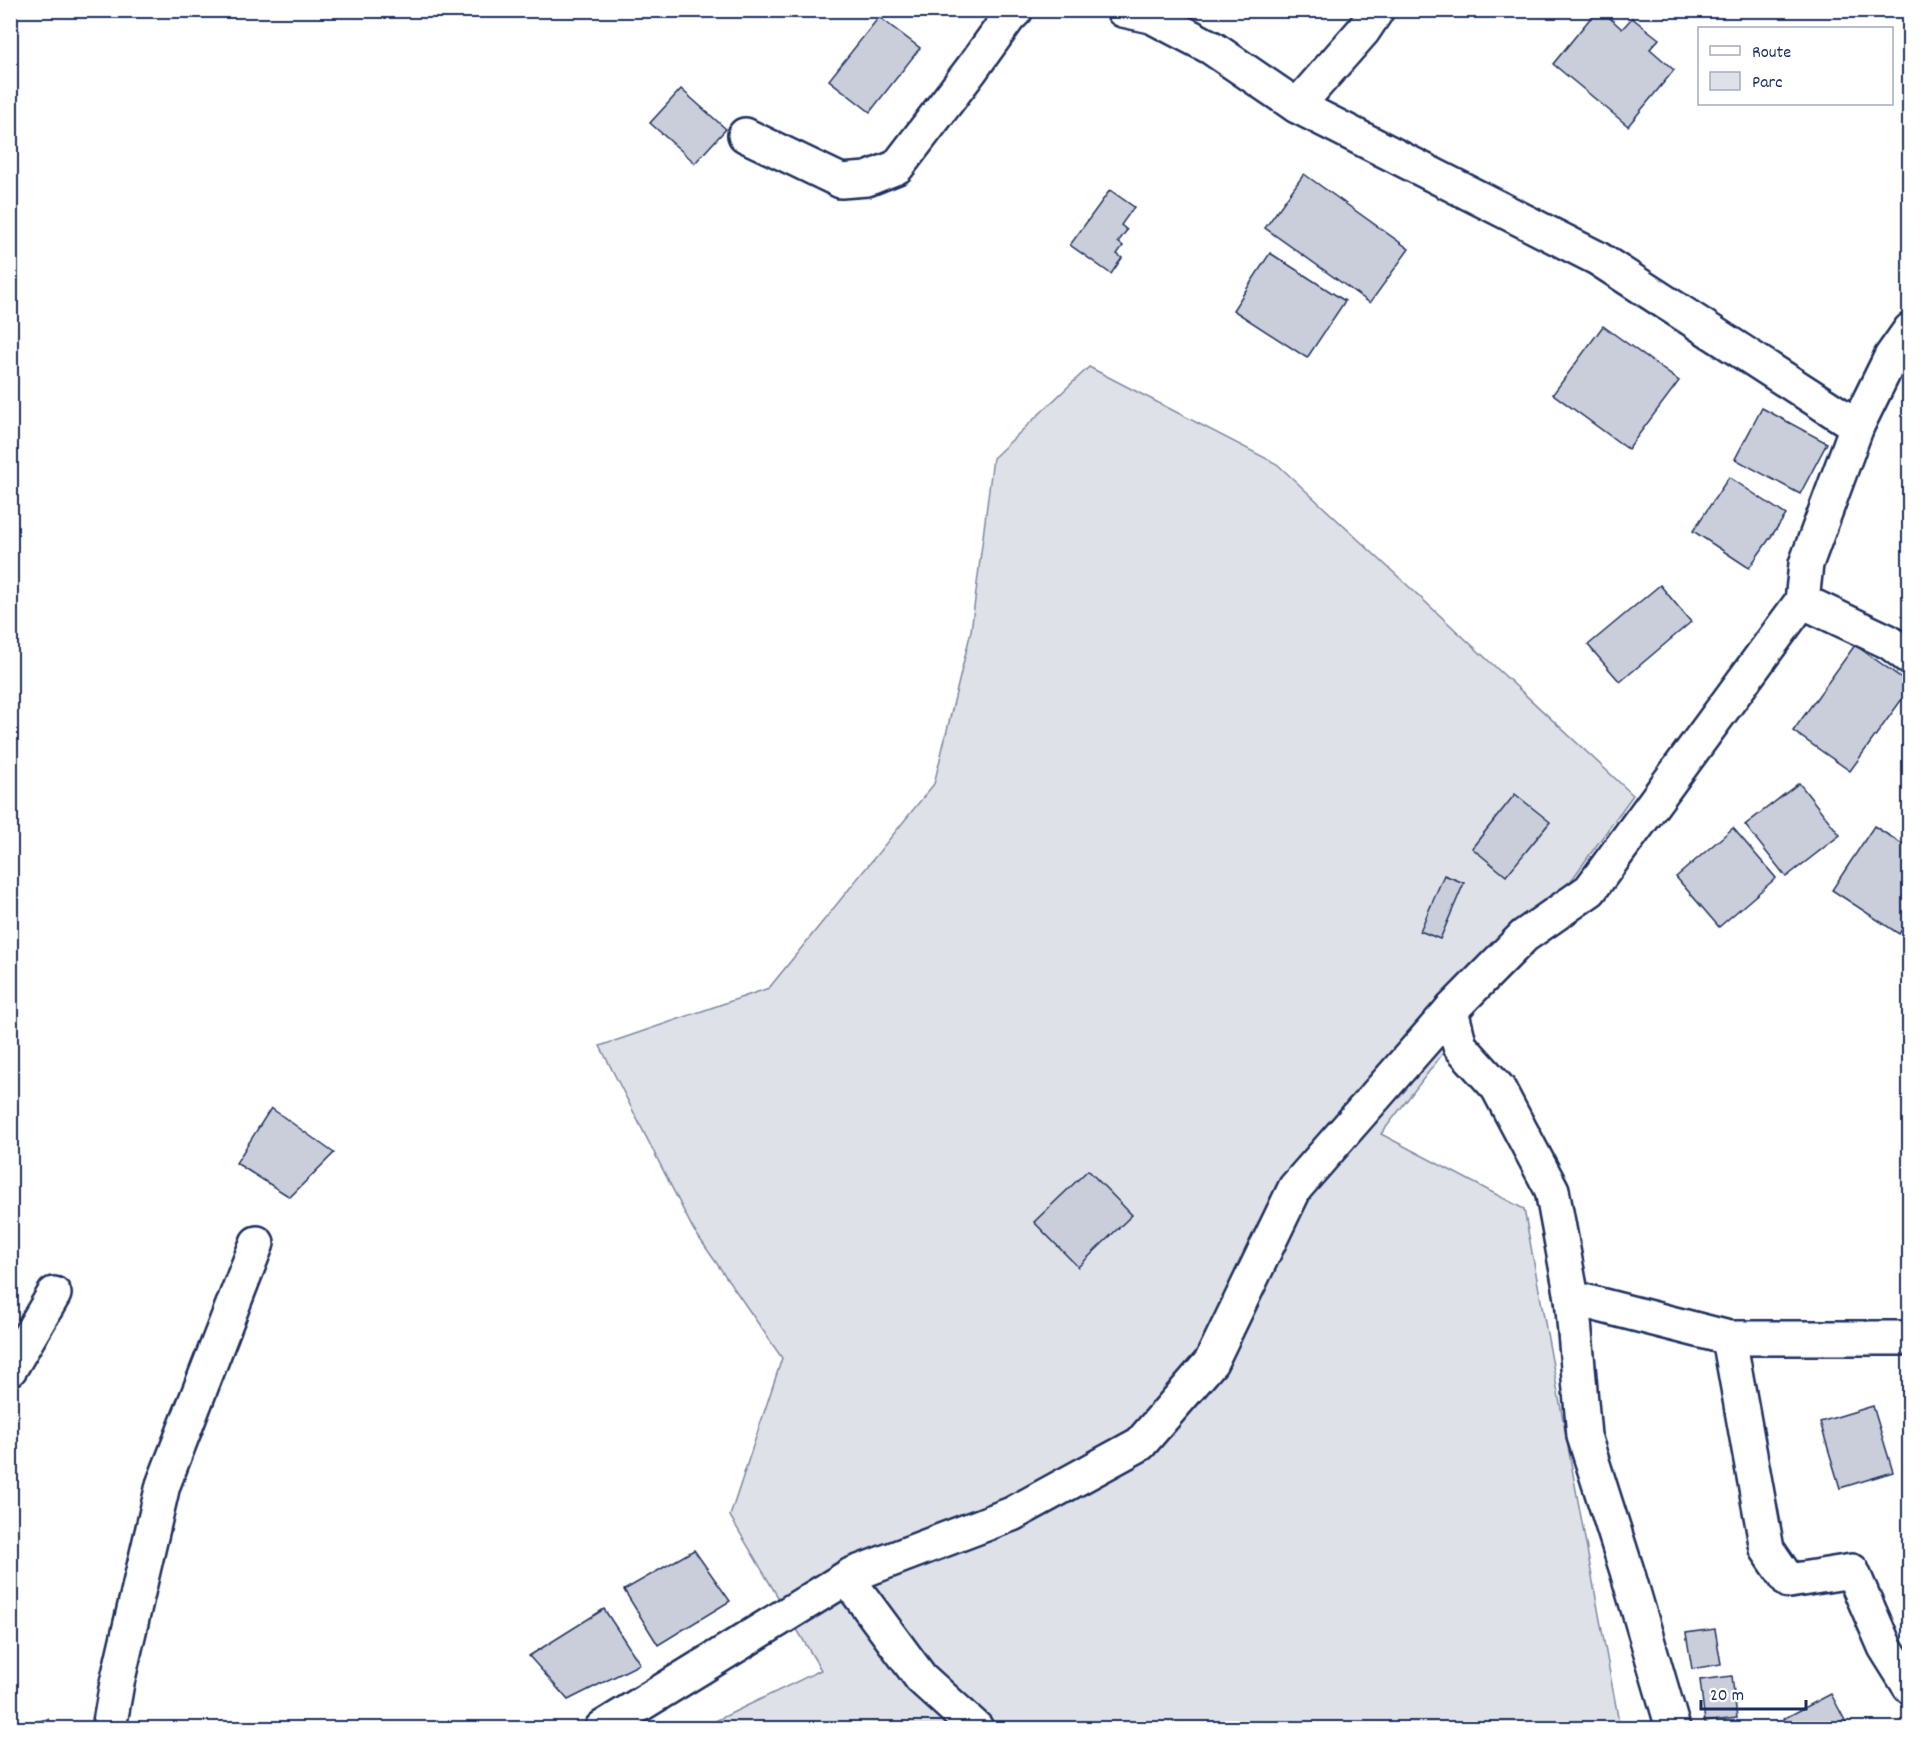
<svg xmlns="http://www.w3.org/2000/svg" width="1920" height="1739" viewBox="0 0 1920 1739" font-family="Dekko,sans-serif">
  <rect width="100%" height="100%" fill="#fff"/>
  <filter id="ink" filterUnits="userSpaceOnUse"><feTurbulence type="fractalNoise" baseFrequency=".0167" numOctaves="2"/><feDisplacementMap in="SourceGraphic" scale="12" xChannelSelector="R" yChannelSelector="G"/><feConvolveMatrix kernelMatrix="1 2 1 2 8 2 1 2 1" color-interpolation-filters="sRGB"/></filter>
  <g filter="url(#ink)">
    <!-- green -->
    <polygon fill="#dee1e7" stroke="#7c88a2" stroke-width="1.5" points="1089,367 1277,464 1633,795 1497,983 1381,1134 1524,1209 1620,1728 701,1728 821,1670 730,1516 782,1358 693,1229 600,1046 769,988 934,784 971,631 993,458"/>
    <!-- building -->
    <g fill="#caceda" stroke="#1b2f5e" stroke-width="1.5">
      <polygon points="1597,10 1601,10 1622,29 1632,18 1659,39 1650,49 1674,70 1628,126 1553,64"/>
      <polygon points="879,17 920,48 870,112 829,80"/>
      <polygon points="681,89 726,129 695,163 650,123"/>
      <polygon points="1304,174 1409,249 1370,303 1265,228"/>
      <polygon points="1110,190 1134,207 1121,225 1127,230 1118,242 1123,246 1117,254 1122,258 1111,274 1070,245"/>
      <polygon points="1270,253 1345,301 1307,358 1233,310"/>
      <polygon points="1603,326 1679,381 1628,449 1553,394"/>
      <polygon points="1762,408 1827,443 1800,494 1735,459"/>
      <polygon points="1729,477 1786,515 1749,568 1693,531"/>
      <polygon points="1660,585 1691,622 1620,682 1588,645"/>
      <polygon points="1855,645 1910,684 1910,688 1850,771 1793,731"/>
      <polygon points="1799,783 1840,835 1786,877 1745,825"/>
      <polygon points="1515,794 1550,822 1506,876 1472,848"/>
      <polygon points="1874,826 1910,849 1910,917 1899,934 1832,890"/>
      <polygon points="1733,828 1776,878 1719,927 1676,877"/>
      <polygon points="1444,875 1464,883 1440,939 1420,931"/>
      <polygon points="271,1108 334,1153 290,1197 236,1163"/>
      <polygon points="1088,1170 1132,1215 1078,1267 1034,1222"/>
      <polygon points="1873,1406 1893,1472 1840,1488 1820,1422"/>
      <polygon points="694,1550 730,1601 658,1645 624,1590"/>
      <polygon points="604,1609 640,1664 568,1700 529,1656"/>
      <polygon points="1715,1629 1721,1664 1692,1669 1686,1633"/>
      <polygon points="1732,1676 1737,1718 1705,1722 1700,1680"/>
      <polygon points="1831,1694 1849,1728 1788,1728 1783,1719"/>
      <polygon points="48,1719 51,1728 10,1728"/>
    </g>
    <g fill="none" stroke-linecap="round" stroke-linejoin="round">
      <!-- minor casing -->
      <g stroke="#1b2f5e" stroke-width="38">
        <g id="minor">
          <polyline points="1123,10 1151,16 1212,48 1297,106 1363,31 1377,10"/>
          <polyline points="1297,106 1597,258 1857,426"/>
          <polyline points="745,135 841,181 867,179 897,167 971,70 1009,17 1016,10"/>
          <polyline points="1910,330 1891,357 1857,426 1806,564 1802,601 1889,642 1910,658"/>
          <polyline points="1572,1298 1729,1338 1910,1338"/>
          <polyline points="1729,1338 1767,1549 1789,1581 1852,1571 1885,1647 1910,1687"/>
          <polyline points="10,1369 54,1294"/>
          <polyline points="847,1578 921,1678 976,1728"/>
          <polyline points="109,1728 117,1683 163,1485 257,1243"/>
          <polyline points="602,1728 851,1575 1012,1514 1140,1444 1211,1362 1295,1188 1451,1010"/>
          <polyline points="1673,1728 1627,1571 1584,1436 1572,1298 1552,1190 1498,1088 1460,1046 1451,1010 1524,936 1590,890 1802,601"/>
        </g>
      </g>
      <!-- minor -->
      <use href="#minor" stroke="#fff" stroke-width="33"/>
    </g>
  </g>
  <!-- margin -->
  <rect width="1920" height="1739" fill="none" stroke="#fff" stroke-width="36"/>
  <rect x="18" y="18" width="1884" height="1703" fill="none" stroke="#1b2f5e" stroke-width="2" filter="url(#ink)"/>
  <!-- legend -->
  <rect x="1698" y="27" width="195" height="78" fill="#ffffff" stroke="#a4acbf" stroke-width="1.5"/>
  <rect x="1710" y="46" width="30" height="9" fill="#ffffff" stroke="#a4acbf" stroke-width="1.5"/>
  <text x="1752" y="57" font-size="18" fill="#1b2f5e">Route</text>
  <rect x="1710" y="72" width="30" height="18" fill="#dee1e7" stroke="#a4acbf" stroke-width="1.5"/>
  <text x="1752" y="87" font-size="18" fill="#1b2f5e">Parc</text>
  <!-- scale -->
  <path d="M1701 1700v9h105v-9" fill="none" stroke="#1b2f5e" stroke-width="3"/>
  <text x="1710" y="1700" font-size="18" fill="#1b2f5e" stroke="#ffffff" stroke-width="4.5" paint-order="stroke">20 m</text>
</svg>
